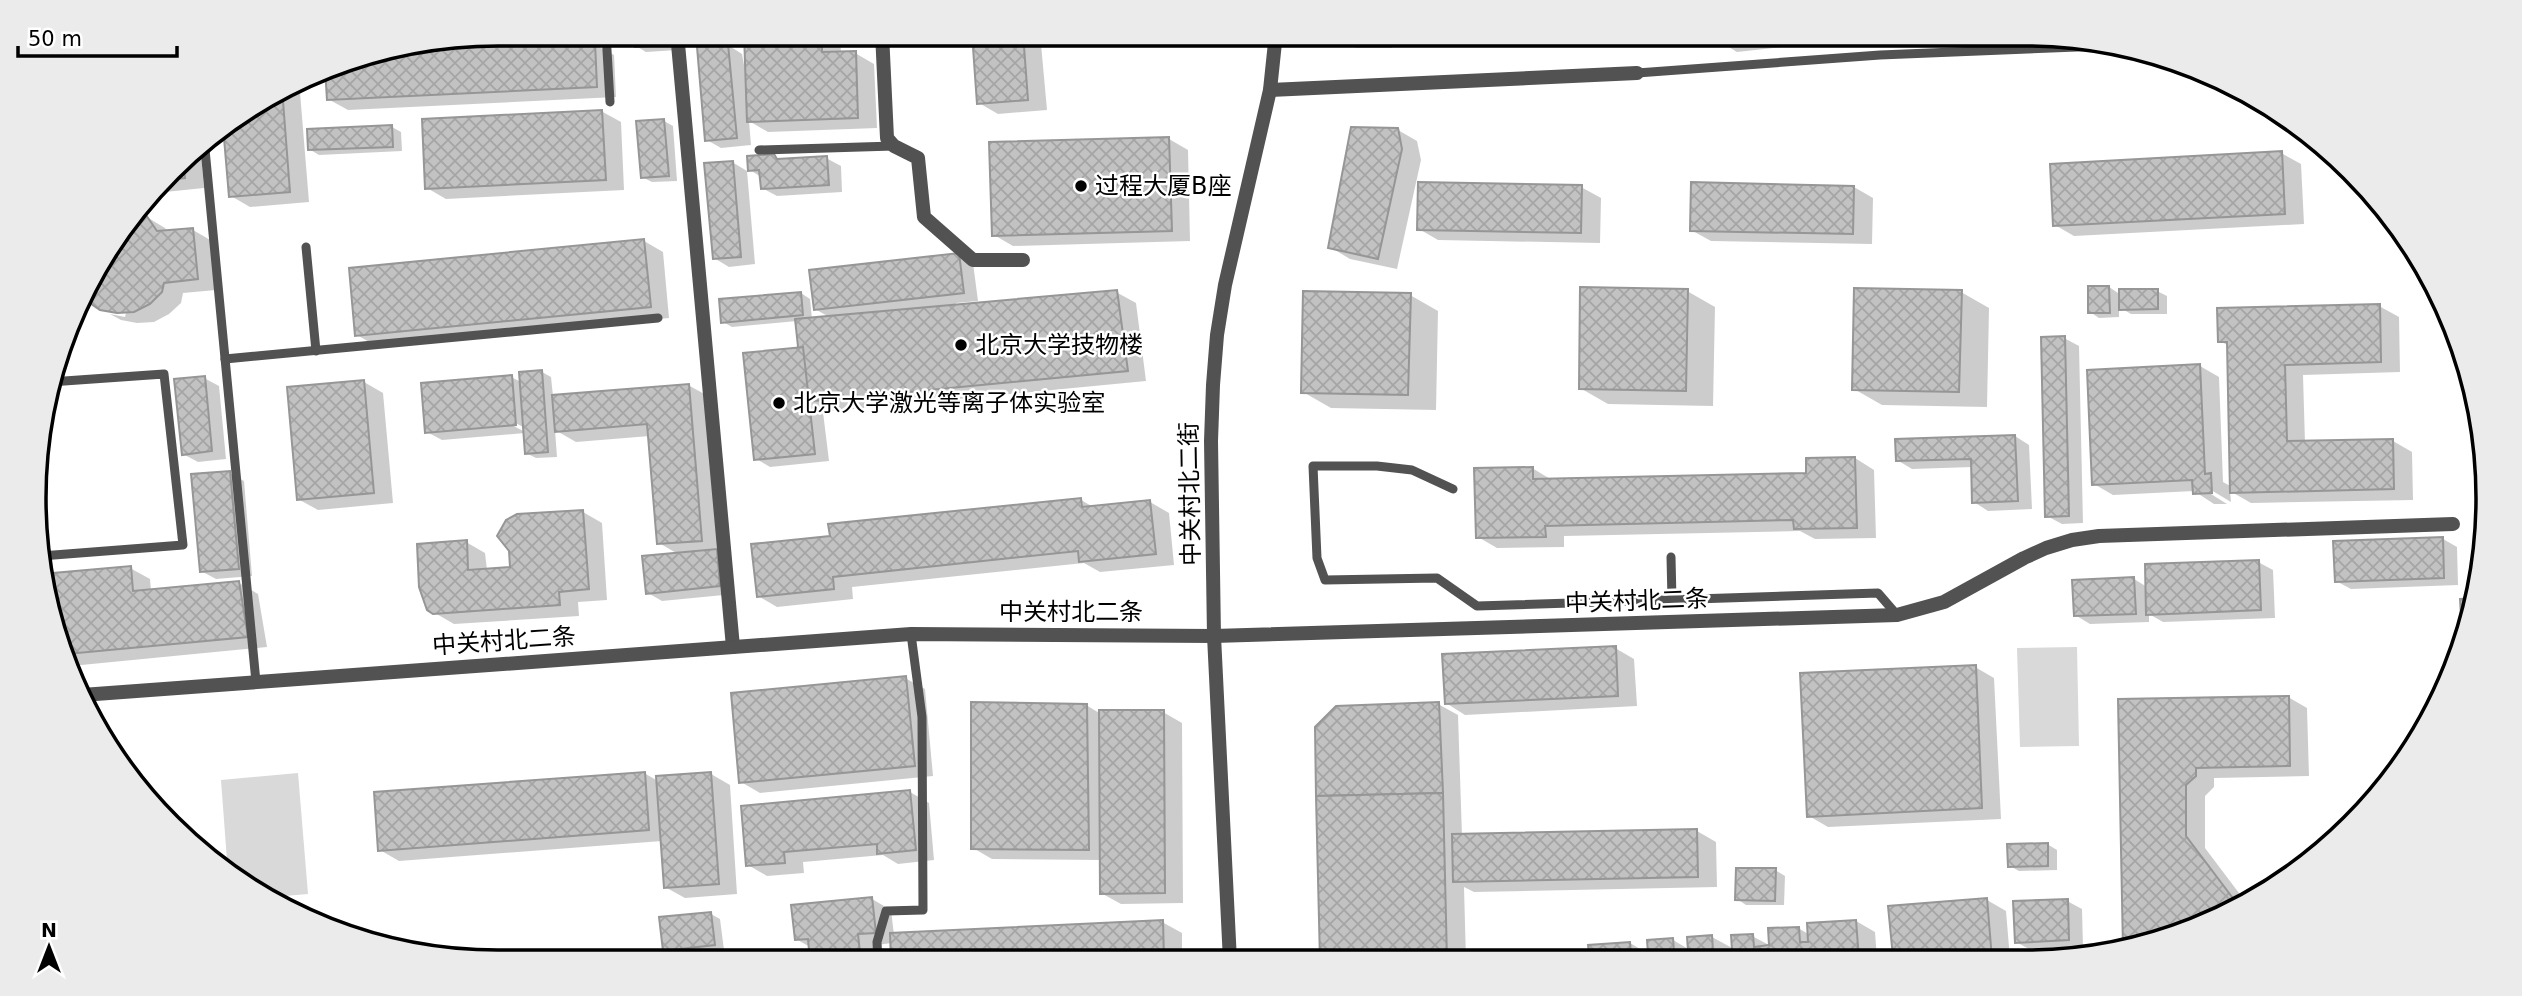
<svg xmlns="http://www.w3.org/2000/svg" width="2522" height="996" viewBox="0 0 2522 996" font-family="'DejaVu Sans','Noto Sans SC',sans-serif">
  <defs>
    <pattern id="building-cross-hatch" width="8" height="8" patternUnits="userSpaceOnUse" patternTransform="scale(1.75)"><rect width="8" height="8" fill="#c2c2c2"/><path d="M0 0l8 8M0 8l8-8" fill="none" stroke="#a5a5a5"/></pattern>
  </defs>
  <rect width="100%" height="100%" fill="#fff"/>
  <!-- pitch -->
  <g fill="#d9d9d9">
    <polygon points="2077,647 2079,746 2020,747 2017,648"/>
    <polygon points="298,773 308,894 273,897 228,874 221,780"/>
  </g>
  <!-- shadow -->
  <g fill="#0003" fill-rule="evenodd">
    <polygon points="498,33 602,33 602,35 455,40"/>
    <polygon points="636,33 676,33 677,50 646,52 636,46"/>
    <polygon points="745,33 840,33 841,54 855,53 874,64 877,128 768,132 749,121 751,145 721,148 707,140 728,45 742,54 744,65 747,65"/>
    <polygon points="974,33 1040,33 1047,110 998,114 979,103"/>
    <polygon points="1337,33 1392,33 1392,48 1356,48 1337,37"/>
    <polygon points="1593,33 1686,33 1686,45 1607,45 1593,37"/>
    <polygon points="1721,33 1844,33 1845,40 1737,52 1722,43"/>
    <polygon points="1868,33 1936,33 1876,38"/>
    <polygon points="594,44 614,55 616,97 348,110 328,99"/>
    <polygon points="299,80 309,202 250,207 231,196 225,125 266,95"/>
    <polygon points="601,111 621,122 624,190 446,199 427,188"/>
    <polygon points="664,121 673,126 677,181 652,182 642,177"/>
    <polygon points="392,127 401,132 402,151 319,155 309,149"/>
    <polygon points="1398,130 1417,141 1421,160 1397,269 1350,259 1330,247"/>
    <polygon points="1169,139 1188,150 1190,241 1013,246 994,235"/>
    <polygon points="200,143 204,188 155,193 192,148"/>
    <polygon points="2281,153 2301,164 2304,224 2074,236 2055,225"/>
    <polygon points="774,156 782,161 826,158 841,166 842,192 777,196 762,188 761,177 750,170"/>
    <polygon points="732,162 747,171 755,264 729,267 714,258"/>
    <polygon points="1581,187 1601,198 1600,243 1438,240 1419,229"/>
    <polygon points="1854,187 1873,198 1872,244 1711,241 1691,230"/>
    <polygon points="145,216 165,228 168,232 193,230 212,241 216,290 183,293 181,303 169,314 154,322 137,323 121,320 110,314 125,317 126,313 101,308"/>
    <polygon points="644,241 663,252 669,318 376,346 357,335"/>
    <polygon points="959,255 973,263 978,301 956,303 956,306 1116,292 1136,303 1146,381 823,412 829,461 770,467 755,458 800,349 797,321 732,327 723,322 801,293 810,299 812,319 831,318 815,309"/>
    <polygon points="2109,287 2121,295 2157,291 2167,296 2167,314 2131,314 2119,307 2119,317 2099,318 2090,312"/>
    <polygon points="1687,291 1715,307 1713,406 1608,404 1580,388"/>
    <polygon points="1961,292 1989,308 1987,407 1882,405 1854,389"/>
    <polygon points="1410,295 1438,311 1436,410 1331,408 1303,392"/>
    <polygon points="2379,306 2399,317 2400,372 2303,375 2305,443 2393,441 2412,452 2413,500 2251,503 2230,491 2231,502 2211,490 2211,494 2227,504 2214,504 2194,491 2113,495 2094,484 2200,366 2219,377 2223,482 2232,487 2229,346 2220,341"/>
    <polygon points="2064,338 2079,346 2083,523 2062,524 2047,516"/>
    <path d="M542,372L551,377L553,396L688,385L708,396L734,594L662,601L648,593L678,554L659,543L650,436L576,442L555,430L557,457L536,458L526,453L525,433L442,440L427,432L511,377L521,382ZM510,420L525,428V432L508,423Z"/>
    <polygon points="204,378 219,386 226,459 198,462 183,454"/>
    <polygon points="364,382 383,393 393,503 318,510 298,499"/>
    <polygon points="2015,436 2029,445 2032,509 1988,511 1974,502 1973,467 1912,469 1897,460"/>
    <polygon points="1855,458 1874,470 1876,538 1815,539 1800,531 1564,536 1564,547 1497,548 1478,537 1532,468 1552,480 1808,474"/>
    <polygon points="229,473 244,481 252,576 216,579 201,571"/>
    <polygon points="1081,500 1095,508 1150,502 1169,513 1174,565 1100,572 1084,563 852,587 853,599 777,607 758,596 832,538"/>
    <polygon points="583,512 602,523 607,600 578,602 579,616 454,624 428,609 466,542 485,553 487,570 512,569"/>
    <polygon points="2443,539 2457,547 2458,585 2351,589 2336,581"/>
    <polygon points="2258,562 2273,570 2275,618 2163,622 2149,614 2149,622 2090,624 2075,615 2134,579 2147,587"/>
    <polygon points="130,568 150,579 151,591 239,583 258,594 267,647 71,666 42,588 42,576"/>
    <polygon points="1615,648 1634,659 1637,706 1465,715 1446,703"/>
    <polygon points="1975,667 1994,678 2001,819 1828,827 1809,816"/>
    <polygon points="905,678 925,689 933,776 760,793 741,782"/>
    <polygon points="2288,697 2307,708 2309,776 2214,778 2214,787 2205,796 2205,848 2245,901 2202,927 2124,948 2120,700"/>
    <polygon points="1438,704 1458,715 1462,836 1697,831 1716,842 1717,887 1474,892 1464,887 1466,960 1321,961"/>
    <polygon points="1086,705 1101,714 1163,712 1182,723 1183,903 1121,904 1101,893 1101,860 992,859 973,848"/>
    <polygon points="644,773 658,781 711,774 730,785 737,894 685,898 665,887 662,841 399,861 380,850"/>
    <polygon points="910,792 929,803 934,860 898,864 883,855 803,862 804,873 767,876 748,865"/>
    <polygon points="2047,844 2057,850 2057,870 2019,871 2010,866"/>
    <polygon points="1775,870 1785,876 1784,905 1746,905 1737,899"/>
    <polygon points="872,899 891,910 894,935 1162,922 1182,933 1182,953 1197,953 1211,961 893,962 892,943 876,945 878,962 812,962 810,947 796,939"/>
    <polygon points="1987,900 2006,911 2010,959 1899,959 1894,956"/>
    <polygon points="2067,901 2082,909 2083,948 2031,950 2016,942"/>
    <polygon points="711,914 720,919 724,950 712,951 731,962 664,962 664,957 675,956 665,950"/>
    <polygon points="1856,921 1875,932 1877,959 1591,960 1630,943 1650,955 1673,940 1690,950 1712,937 1734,949 1752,936 1771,946 1798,928 1810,935"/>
    <polygon points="615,955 628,962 497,963"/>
  </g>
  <!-- building -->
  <g fill="url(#building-cross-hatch)" stroke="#969696" stroke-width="2">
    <polygon points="634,33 667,33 668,45 635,47"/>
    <polygon points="744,33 822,33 822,52 856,51 858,118 747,122"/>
    <polygon points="972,33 1023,33 1028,100 977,104"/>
    <rect x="1335" y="33" width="38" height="5"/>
    <polygon points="1591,33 1672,33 1672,37 1591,38"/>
    <polygon points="1720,33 1828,33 1721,44"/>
    <polygon points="595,42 597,87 327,100 325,68 348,58 383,52"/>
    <polygon points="728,44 737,138 705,141 697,47"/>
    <polygon points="282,88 290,192 229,197 223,126 234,118 247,117 246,109 266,95"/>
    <polygon points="602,110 606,180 425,189 422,119"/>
    <polygon points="664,119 669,176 641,178 636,121"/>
    <polygon points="392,125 393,147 308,150 307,129"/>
    <polygon points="1351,127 1398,128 1402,149 1378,259 1328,248"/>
    <polygon points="1169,137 1172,231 992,236 989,142"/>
    <polygon points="2282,151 2285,214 2053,226 2050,164"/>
    <polygon points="774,154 777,159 827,156 829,185 761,189 759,170 748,171 747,156"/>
    <polygon points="183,159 185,178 166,180"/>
    <polygon points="733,161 741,257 713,259 704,163"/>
    <polygon points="1418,182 1582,185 1581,233 1417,230"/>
    <polygon points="1691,182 1854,186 1853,234 1690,231"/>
    <polygon points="139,212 146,215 157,231 193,228 198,279 164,283 162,292 150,304 134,312 117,313 100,310 81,297 95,266"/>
    <polygon points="644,239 651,307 355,336 349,268"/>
    <polygon points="959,253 964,293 814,310 809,270"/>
    <polygon points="2088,286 2109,286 2110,313 2088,313"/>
    <polygon points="1580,287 1688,289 1686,391 1579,389"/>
    <polygon points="1854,288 1962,290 1959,392 1852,390"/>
    <polygon points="2119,289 2158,289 2158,309 2119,310"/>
    <polygon points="1117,290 1128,371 804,402 795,319"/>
    <polygon points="1303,291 1411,293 1408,395 1301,393"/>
    <polygon points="801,292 803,315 721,323 719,299"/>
    <polygon points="2380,304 2381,362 2285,365 2287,441 2393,439 2394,489 2230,493 2227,342 2218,342 2217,308"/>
    <polygon points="2065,336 2069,516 2045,517 2041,337"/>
    <polygon points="803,347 815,454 754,460 743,353"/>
    <polygon points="2200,364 2205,474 2211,473 2212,493 2193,494 2192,480 2092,485 2087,370"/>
    <polygon points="542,370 548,452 525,454 519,372"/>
    <polygon points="512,375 516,425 425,433 421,383"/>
    <polygon points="205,376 212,451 182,455 174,379"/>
    <polygon points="364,380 374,493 297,500 287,387"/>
    <polygon points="689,384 702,541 657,544 647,424 555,432 552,395"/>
    <polygon points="2015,435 2018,501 1972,503 1971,459 1896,461 1895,439"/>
    <polygon points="1855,457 1857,528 1794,529 1793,520 1545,526 1546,537 1476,538 1474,468 1533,467 1533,479 1806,473 1806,458"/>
    <polygon points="230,471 239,569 200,572 191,474"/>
    <polygon points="1081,498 1082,507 1150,500 1156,554 1079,562 1078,551 833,577 834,589 757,597 751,544 830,536 828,524"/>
    <polygon points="583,510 589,589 559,592 560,605 433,614 427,610 419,587 417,544 467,540 468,570 510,567 509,551 497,536 506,520 517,514"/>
    <polygon points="2443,537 2444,578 2335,582 2333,541"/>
    <polygon points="717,549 720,586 646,594 642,556"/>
    <polygon points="2259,560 2261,610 2146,615 2145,564"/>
    <polygon points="131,566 133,591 239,581 248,637 67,654 42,588 42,574"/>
    <polygon points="2134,577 2136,614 2074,616 2072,580"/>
    <polygon points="2476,598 2464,647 2463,649 2460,599"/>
    <polygon points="1616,646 1618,696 1445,704 1442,654"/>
    <polygon points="1976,665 1982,808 1807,817 1800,673"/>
    <polygon points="906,676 915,766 739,783 731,693"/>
    <polygon points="2289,696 2290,766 2196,768 2196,776 2186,785 2186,836 2238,905 2202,927 2123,949 2118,699"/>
    <polygon points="971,702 1087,704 1089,850 971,849"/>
    <polygon points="1439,702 1443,793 1316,796 1315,727 1336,706"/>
    <polygon points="1099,710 1164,710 1165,893 1100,894"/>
    <polygon points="645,772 649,830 378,851 374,792"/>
    <polygon points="711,772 719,884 664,888 656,776"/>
    <polygon points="910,790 916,850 877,854 877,844 784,852 785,863 746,866 741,806"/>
    <polygon points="1443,793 1447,960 1320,961 1316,796"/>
    <polygon points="1697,829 1698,877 1453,882 1452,834"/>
    <polygon points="2048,843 2048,866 2008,867 2007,844"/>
    <polygon points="1736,868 1776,868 1775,901 1735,900"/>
    <polygon points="872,897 876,933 858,934 861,962 810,962 808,939 795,940 791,905"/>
    <polygon points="1987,898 1992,959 1961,959 1971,958 1970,951 1893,957 1888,906"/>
    <polygon points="2068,899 2069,940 2015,943 2013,901"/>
    <polygon points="711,912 715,945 663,951 659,917"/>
    <polygon points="1163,920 1164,961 891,962 890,933"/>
    <polygon points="1856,920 1859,959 1590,960 1588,945 1630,942 1631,956 1648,954 1647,940 1673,938 1674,952 1688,951 1687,937 1712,935 1713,951 1732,950 1731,935 1753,934 1754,947 1769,945 1768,928 1799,927 1800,942 1808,942 1807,923"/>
    <polygon points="714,950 715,962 663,962 662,955"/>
    <polygon points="1197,951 1197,961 1167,961 1167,952"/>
    <polygon points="615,953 616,962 489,961"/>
  </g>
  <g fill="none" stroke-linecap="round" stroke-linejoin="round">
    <!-- service -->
    <g stroke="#525252" stroke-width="9">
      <polyline points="606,33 610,102"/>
      <polyline points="1637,73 1880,55 2103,46"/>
      <polyline points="204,139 256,682"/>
      <polyline points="759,150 894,146"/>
      <polyline points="306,247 316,351"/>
      <polyline points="225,359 658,318"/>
      <polyline points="1453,489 1412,470 1377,466 1313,466 1317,558 1325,580 1437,578 1477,606 1878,593 1897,615"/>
      <polyline points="41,556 183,545 164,374 50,382"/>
      <polyline points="1671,557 1672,600"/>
      <polyline points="878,962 877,942 886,911 923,910 922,717 911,634"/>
    </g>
    <!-- minor -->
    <g stroke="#525252" stroke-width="14">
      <polyline points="677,33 733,647"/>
      <polyline points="882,33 887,138 894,146 918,158 924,217 973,260 1023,260"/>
      <polyline points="1270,90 1637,73"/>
      <polyline points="82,695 911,634 1214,636 1897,615 1944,602 2024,558 2046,548 2072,540 2099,536 2453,524"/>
    </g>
    <!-- tertiary -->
    <polyline stroke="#525252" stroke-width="14" points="1230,961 1214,636 1211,441 1213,385 1217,335 1225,285 1270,90 1276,33"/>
  </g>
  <!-- markers -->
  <g fill="#000" stroke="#fff" stroke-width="2.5">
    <circle cx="1081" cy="186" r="7"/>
    <circle cx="961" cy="345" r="7"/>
    <circle cx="779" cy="403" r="7"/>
  </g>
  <g text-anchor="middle" stroke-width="5" stroke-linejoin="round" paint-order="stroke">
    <!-- poi labels -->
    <g font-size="24" fill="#000" stroke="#fff" text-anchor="start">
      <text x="1095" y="194">过程大厦B座</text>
      <text x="975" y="353">北京大学技物楼</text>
      <text x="793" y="411">北京大学激光等离子体实验室</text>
    </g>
    <!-- street labels -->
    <g font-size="24" fill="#000" stroke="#fff">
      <text transform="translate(1190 494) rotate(-91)" y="8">中关村北二街</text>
      <text transform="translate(1637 601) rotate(-2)" y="8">中关村北二条</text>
      <text x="1071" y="620">中关村北二条</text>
      <text transform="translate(504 641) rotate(-4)" y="8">中关村北二条</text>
    </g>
  </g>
  <!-- crop -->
  <path d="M0 0H2522V996H0ZM498 46H2024A452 452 0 0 1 2476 498V498A452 452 0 0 1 2024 950H498A452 452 0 0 1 46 498V498A452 452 0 0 1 498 46Z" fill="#ebebeb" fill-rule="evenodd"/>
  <path fill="none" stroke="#000" stroke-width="3.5" d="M498 46H2024A452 452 0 0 1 2476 498V498A452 452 0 0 1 2024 950H498A452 452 0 0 1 46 498V498A452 452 0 0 1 498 46Z"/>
  <!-- north arrow -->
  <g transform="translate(49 947)" stroke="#ffffff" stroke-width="5" paint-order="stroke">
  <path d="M0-5L12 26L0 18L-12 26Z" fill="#000000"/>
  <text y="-10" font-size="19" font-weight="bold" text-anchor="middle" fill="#000000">N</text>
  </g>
  <!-- scale -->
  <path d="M18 46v10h159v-10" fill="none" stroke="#000000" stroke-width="3.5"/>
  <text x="28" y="46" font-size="21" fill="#000000" stroke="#ffffff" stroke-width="5" paint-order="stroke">50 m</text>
</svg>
